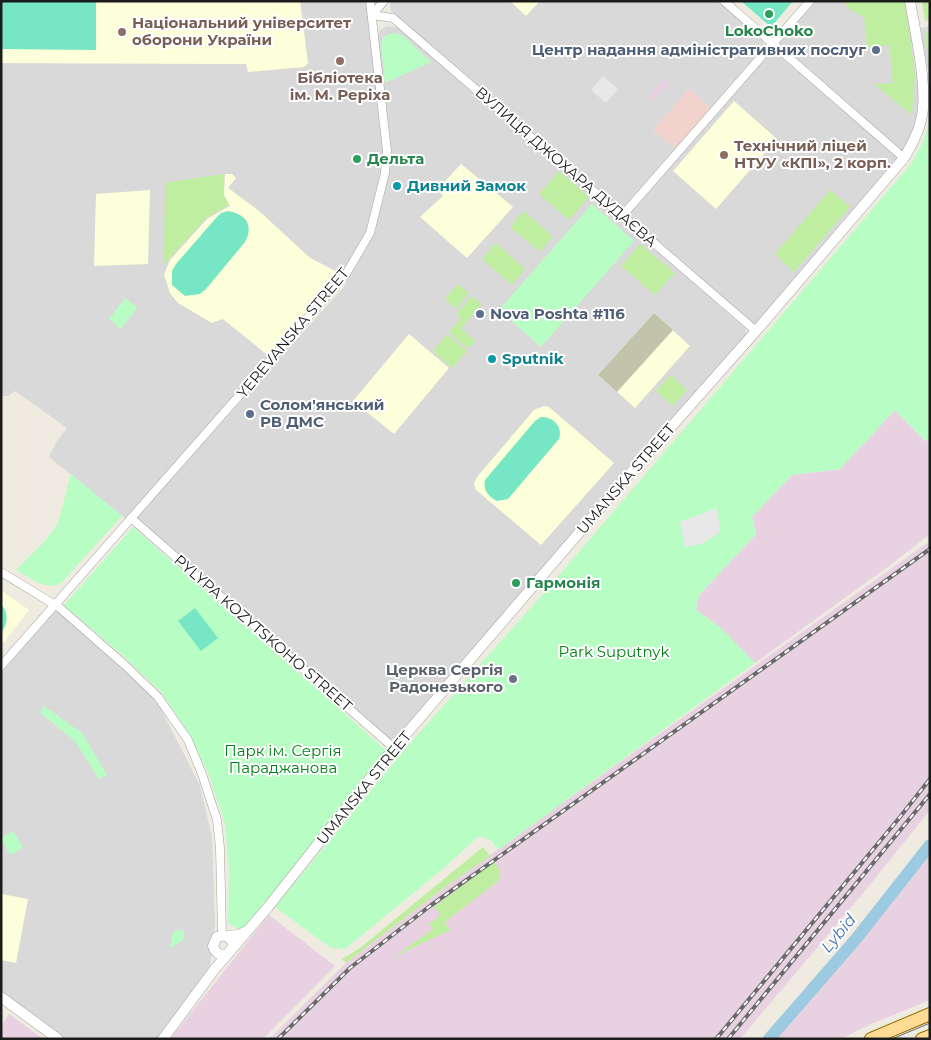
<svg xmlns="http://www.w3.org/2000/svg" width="931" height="1040" viewBox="0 0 931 1040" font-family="Montserrat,sans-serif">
  <rect width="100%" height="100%" fill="#efebe0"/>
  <!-- residential -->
  <g fill="#dad9d9">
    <polygon points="239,1 368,1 385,155 381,177 367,231 341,274 310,258 259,211 228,188 225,174 230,206 207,219 178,303 223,319 269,356 126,519 49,457 57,441 67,428 15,391 8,396 1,396 1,63 246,64"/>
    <polygon points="390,1 718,1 763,40 764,46 711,108 689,89 653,130 676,149 624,209 620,209 393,14 390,8"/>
    <polygon points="813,1 906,1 919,96 918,117 905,150 899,150 777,42"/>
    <polygon points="388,26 400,28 746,329 746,334 744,338 397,738 390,740 384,738 137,520 138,515 344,287 370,235 388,170 375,39 381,29"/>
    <polygon points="930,26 930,67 925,68 921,28"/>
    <polygon points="769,51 775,51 898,158 754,325 628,217 628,212"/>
    <polygon points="57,610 62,612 155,697 200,786 212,837 215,923 210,967 159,1039 63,1039 40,1023 1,993 1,672 50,613"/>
  </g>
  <!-- commercial -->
  <polygon fill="#f2d2cd" points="689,89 711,108 676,149 653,130"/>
  <!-- industrial -->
  <g fill="#e8d2e2">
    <polygon points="664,79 669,83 652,101 647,97"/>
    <polygon points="895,410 925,441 930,439 930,534 889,566 755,663 696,610 699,595 756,534 752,517 792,475 840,469"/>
    <polygon points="930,541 930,810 864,892 740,1039 269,1039 346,963 445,887"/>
    <polygon points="930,846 930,1000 869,1025 841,1039 773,1039 887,901"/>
    <polygon points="269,915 335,966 263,1039 170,1039"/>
    <polygon points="9,1014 43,1039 1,1039 1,1027"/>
  </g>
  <!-- education -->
  <g fill="#fcffd9">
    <polygon points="1,1 300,1 308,63 304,67 248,72 246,64 1,63"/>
    <polygon points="510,1 540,1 526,16"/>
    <polygon points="734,101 777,139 716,209 673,171"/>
    <polygon points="461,164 513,207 467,258 420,217 443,196 438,189"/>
    <polygon points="225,174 232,174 236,178 228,188 259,211 310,258 341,274 269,356 223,319 212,323 178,303 170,293 164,275 170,260 207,219 230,206 224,195"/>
    <polygon points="150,190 148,264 94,266 96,194"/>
    <polygon points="654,313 690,346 635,408 598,375"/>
    <polygon points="409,334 449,368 394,434 353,401"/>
    <polygon points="544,406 549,407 614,463 541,545 475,489 474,483 477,477 534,410"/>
    <polygon points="1,590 29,610 4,642 1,641"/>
    <polygon points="1,894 28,899 16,963 1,960"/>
  </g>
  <!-- construction -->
  <polygon fill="#c1c4ab" points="654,313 673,330 617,392 598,375"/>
  <!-- grass -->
  <g fill="#c0eea1">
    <polygon points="844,1 905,1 915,75 912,115 874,84 893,83 889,45 867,47 864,17 850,10"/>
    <polygon points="922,1 930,1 930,20 925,21"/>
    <polygon points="930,29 930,64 928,62 925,32"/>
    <polygon points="559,171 589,197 569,220 539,194"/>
    <polygon points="223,174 223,194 229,205 206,218 164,264 165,183"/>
    <polygon points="830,190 850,207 794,272 775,254"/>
    <polygon points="524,211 553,237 540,252 510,227"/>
    <polygon points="496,243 525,269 512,285 482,259"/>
    <polygon points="640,244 675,273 655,295 621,266"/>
    <polygon points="458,284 469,293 456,309 445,299"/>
    <polygon points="472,296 482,304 461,328 475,341 468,349 449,332 461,318 457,313"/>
    <polygon points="447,334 467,351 452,368 433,351"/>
    <polygon points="671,375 687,390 673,406 656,391"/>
    <polygon points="483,847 490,856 445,887 346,963 342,959 360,948"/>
    <path d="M494,862C500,870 503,873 497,882L445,922L450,930L394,957L433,929L429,924L441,915L434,907Z"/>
  </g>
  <!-- park -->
  <g fill="#b8fec4">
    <polygon points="393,33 402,35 431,62 385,83 381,44 383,37"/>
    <path d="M930,115V439L926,441L895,410L840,469L792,475L752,517L756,534L699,595L696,610L721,628L755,663L498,850L491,840L479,836L445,867L345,949L331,948L275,907L405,749L542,595L911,164C920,149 928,133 930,115Z"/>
    <polygon points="592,204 634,241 541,347 499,310"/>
    <polygon points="125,298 137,308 121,329 109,319"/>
    <path d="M71,474L122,516L62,582C48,593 29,577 16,570L45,541L58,523Z"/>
    <polygon points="133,527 387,751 242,931 228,923 229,871 225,824 209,775 190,735 161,692 122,655 64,605"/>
    <polygon points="44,706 82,733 107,775 99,779 75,741 40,713"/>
    <polygon points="13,831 23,848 10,855 1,838"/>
    <polygon points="184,930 183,940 170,948 173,931"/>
  </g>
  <!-- pitch -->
  <g fill="#76e6c4">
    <polygon points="1,1 96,1 96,50 1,49"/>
    <polygon points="741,1 793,1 771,27"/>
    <path d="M228,211C246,214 254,225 245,242L206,289L200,294L185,296L172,285V271L176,264L216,218L221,213Z"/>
    <path d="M541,417C554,417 563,427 559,439L508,499L497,501C488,496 483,490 485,480L535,421Z"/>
    <path d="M1,604C9,613 8,624 1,633Z"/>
    <polygon points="195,608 218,638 201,651 178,621"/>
  </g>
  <!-- parking -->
  <g fill="#e8e8e8">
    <polygon points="603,76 618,89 606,103 591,90"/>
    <polygon points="717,508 720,533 701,544 685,547 680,522"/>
  </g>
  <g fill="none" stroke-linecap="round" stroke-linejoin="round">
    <!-- river -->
    <polyline stroke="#9ccbe1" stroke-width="12" points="769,1039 856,939 930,845"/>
    <!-- minor casing -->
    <g stroke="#a3a3a3" stroke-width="9">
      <g id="minor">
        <polyline points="724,1 904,158"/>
        <polyline points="372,15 393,18 756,331"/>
        <polyline points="372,15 384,1"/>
        <polyline points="622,216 810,1"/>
        <polyline points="131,518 394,748"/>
        <polyline points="1,572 60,608 127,667 158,697 188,740 202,774 217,820 220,848 222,935"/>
        <polyline points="1,666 325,298 346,274 370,233 385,173 387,151 370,1"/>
      </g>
    </g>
    <!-- tertiary casing -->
    <g stroke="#a3a3a3" stroke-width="11">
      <g id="tertiary">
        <path d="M227,936L232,941L233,947L227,954C220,956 215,953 213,946L217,937C228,933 235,939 246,931"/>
        <polyline points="1,997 58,1039"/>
        <path d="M163,1039L214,970L268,907L394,748L633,470L756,331L904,158C911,146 918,134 921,120C929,91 915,32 910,1"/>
      </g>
    </g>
    <!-- primary casing -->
    <g stroke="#947000" stroke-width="14">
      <g id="primary">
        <polyline points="871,1039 930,1014"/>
        <polyline points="922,1039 930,1036"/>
      </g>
    </g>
    <!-- minor -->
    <use href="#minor" stroke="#fff" stroke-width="8"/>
    <!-- tertiary -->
    <use href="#tertiary" stroke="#fff" stroke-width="10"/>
    <!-- primary -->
    <use href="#primary" stroke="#ffdb95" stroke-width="12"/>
    <!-- tram -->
    <polyline stroke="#6a6a6a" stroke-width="1" points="892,1039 930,1023"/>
    <!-- rail casing -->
    <g stroke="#6a6a6a" stroke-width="4">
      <g id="rail">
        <polyline points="278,1039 350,968 430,906 930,549"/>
        <polyline points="716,1039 900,817 930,779"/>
        <polyline points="728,1039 930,794"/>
      </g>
    </g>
    <!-- rail -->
    <use href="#rail" stroke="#fff" stroke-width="2" stroke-dasharray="5.5" stroke-linecap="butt"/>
  </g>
  <!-- markers -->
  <g fill="#2e9e5b" stroke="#fff" stroke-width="2">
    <circle cx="769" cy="14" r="5"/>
    <circle cx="357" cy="159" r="5"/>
    <circle cx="516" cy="583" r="5"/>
  </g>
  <g fill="#8d6e63" stroke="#fff" stroke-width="2">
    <circle cx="122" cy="32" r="5"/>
    <circle cx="340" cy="61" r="5"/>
    <circle cx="724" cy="155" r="5"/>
  </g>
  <g fill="#5c6f8a" stroke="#fff" stroke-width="2">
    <circle cx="876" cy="50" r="5"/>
    <circle cx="480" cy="314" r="5"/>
    <circle cx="250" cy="414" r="5"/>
  </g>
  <g fill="#0f9aa8" stroke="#fff" stroke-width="2">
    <circle cx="397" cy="186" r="5"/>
    <circle cx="492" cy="359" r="5"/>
  </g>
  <circle fill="#6b7280" stroke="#fff" stroke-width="2" cx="513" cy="679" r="5"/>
  <g text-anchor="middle" stroke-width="4" stroke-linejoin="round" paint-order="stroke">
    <!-- education labels -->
    <g font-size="15" font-weight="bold" fill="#785e54" stroke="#fff" text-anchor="start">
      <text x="132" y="28">Національний університет<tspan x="132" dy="17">оборони України</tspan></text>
      <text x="340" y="83" text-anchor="middle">Бібліотека<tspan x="340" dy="17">ім. М. Реріха</tspan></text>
      <text x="734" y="151">Технічний ліцей<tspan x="734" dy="17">НТУУ «КПІ», 2 корп.</tspan></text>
    </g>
    <!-- leisure labels -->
    <g font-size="15" font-weight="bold" fill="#27864d" stroke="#fff" text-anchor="start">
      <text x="769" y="36" text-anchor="middle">LokoChoko</text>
      <text x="367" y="164">Дельта</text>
      <text x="526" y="588">Гармонія</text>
    </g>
    <!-- service labels -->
    <g font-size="15" font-weight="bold" fill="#4e5e75" stroke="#fff" text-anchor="start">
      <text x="866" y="55" text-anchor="end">Центр надання адміністративних послуг</text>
      <text x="490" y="319">Nova Poshta #116</text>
      <text x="260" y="410">Солом'янський<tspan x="260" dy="17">РВ ДМС</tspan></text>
    </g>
    <!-- street labels -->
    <g font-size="15" fill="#1c1c1c" stroke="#fff">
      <text transform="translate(566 167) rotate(41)" y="5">ВУЛИЦЯ ДЖОХАРА ДУДАЄВА</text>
      <text transform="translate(293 333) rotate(-50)" y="5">YEREVANSKA STREET</text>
      <text transform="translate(626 479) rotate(-49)" y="5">UMANSKA STREET</text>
      <text transform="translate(263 633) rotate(41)" y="5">PYLYPA KOZYTSKOHO STREET</text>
      <text transform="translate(364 788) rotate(-51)" y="5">UMANSKA STREET</text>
    </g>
    <!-- culture labels -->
    <g font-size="15" font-weight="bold" fill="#0d838f" stroke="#fff" text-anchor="start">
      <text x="407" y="191">Дивний Замок</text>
      <text x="502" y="364">Sputnik</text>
    </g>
    <!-- park labels -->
    <g font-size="15" fill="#018218" stroke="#fff">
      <text x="614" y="657">Park Suputnyk</text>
      <text x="283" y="756">Парк ім. Сергія<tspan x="283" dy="17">Параджанова</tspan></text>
    </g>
    <!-- worship labels -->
    <g font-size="15" font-weight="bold" fill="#5b616d" stroke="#fff" text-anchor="end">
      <text x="503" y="675">Церква Сергія<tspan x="503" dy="17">Радонезького</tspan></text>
    </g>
    <!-- water labels -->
    <g font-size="16" font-style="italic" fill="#4070b3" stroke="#fff">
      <text transform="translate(838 933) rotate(-50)" y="6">Lybid</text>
    </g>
  </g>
  <!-- border -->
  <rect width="931" height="1040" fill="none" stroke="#1c1c1c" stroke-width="5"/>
</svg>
